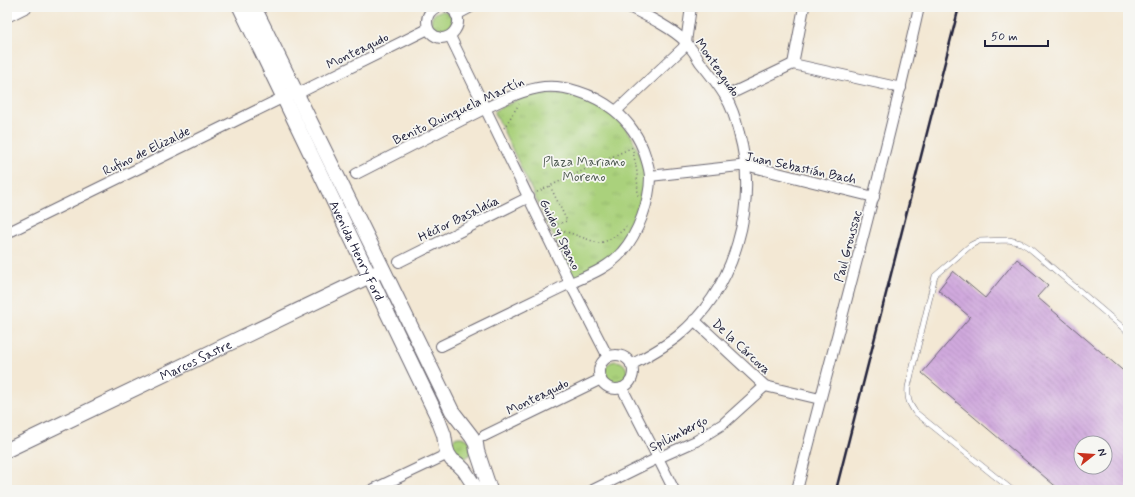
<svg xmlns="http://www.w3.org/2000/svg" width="1135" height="497" viewBox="0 0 1135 497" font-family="Mynerve,sans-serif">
  <defs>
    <pattern id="park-tufts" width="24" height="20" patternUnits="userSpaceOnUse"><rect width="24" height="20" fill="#aad17c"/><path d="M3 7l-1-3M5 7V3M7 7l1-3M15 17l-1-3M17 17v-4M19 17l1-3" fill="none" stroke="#92b36c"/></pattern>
    <pattern id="building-back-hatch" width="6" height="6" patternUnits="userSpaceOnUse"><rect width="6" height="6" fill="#d0a9dd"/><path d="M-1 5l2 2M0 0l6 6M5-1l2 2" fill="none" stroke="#b291bf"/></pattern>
  </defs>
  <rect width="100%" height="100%" fill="#f6f6f2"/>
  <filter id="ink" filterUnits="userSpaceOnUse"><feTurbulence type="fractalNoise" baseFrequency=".025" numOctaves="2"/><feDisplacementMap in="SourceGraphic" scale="8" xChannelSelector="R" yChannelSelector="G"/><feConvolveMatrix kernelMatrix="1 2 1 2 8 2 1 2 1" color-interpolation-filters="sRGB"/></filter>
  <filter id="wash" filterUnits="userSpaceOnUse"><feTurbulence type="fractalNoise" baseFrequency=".012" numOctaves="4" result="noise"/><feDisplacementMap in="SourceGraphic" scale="16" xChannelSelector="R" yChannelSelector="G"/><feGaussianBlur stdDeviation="0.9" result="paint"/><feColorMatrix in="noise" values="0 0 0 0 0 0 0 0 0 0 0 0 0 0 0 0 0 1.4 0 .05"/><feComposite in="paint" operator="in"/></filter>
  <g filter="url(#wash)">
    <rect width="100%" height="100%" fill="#f3e8d4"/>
    <!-- park -->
    <g fill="url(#park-tufts)" stroke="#667a5c">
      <circle cx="442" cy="22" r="11"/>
      <polygon points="547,93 565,94 581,97 596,104 608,112 622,124 631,135 643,162 646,179 645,196 635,228 612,259 574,279 494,111 519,99 533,95"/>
      <circle cx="616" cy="372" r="11"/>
      <polygon points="458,437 462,437 469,440 471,453 466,458 459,459 451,444 455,438"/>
    </g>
    <g id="blocks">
      <!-- building -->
      <path fill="url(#building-back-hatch)" fill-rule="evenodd" d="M1017,259L1048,285L1037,297L1128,375V490H1060L922,373L970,317L938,290L953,271L985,298ZM1081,443H1105V467H1081Z"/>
    </g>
  </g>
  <g filter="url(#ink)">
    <use href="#blocks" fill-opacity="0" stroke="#6b6771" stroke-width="1"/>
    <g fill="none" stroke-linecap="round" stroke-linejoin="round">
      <!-- lane casing -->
      <g stroke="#6b6771" stroke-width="6">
        <path id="lane" d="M1012,490L915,412C909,403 907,399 908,387L935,276L971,245L979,241L1009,240L1021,243L1028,247L1128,332"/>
      </g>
      <!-- street casing -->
      <g stroke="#6b6771" stroke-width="12">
        <g id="street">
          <path d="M437,7C431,10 427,14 427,21C427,26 428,30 431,33C448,50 472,18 448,7"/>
          <path d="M629,7C647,16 672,28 686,42C691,48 696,55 700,62C709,73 718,84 725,96C732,107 736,120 739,133C759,204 735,289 678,336C663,348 647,356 631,365"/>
          <polyline points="456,15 471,7"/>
          <polyline points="7,17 27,7"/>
          <polyline points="450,36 570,283 608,357"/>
          <polyline points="793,64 804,7"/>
          <polyline points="726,96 793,64 901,88"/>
          <polyline points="616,111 683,48 686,42 691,7"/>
          <path d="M356,174C392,156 428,137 464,119C487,108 512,93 538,88C563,83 595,95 614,110C628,121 640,138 645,155C647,162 650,170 650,177C650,201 638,234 622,252C606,271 580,278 558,289C519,308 480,327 441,346"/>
          <polyline points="650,176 739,166 749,166 874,197"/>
          <polyline points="7,233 284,97 297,94 307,89 428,29"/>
          <polyline points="399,262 529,197"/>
          <polyline points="694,320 765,386 820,399"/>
          <circle cx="616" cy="372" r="17"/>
          <polyline points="622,388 658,458 674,490"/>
          <polyline points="484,436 601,379"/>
          <polyline points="372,490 448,454"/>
          <polyline points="593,490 658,458 696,441 707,434 723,424 765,386"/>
          <path d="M797,490C838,329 883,169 919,7"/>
        </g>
      </g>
      <!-- secondary casing -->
      <g stroke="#6b6771" stroke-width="16">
        <g id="secondary">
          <path id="s1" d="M240,7L436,414L444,435L446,448L448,454L452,460L458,464L464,470L477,490"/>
          <polyline points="254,7 383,269 452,411 472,437 476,444 477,451 490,490"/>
          <path id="s2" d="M7,450L378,272"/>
        </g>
      </g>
      <!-- path -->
      <g stroke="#6b6771" stroke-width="1.5" stroke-dasharray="1 3" stroke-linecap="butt">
        <polyline points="504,128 519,104"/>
        <polyline points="633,151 637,172 638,197"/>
        <polyline points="550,186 567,221 552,226"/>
        <polyline points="537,192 633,147"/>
        <path d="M553,227L598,243C606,243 621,233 627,226"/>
      </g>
      <!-- lane -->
      <use href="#lane" stroke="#fff" stroke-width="5"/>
      <!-- street -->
      <use href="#street" stroke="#fff" stroke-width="10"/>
      <!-- secondary -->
      <use href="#secondary" stroke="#fff" stroke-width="14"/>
      <!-- rail -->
      <polyline stroke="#22223b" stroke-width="2.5" points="836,490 959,7"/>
    </g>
  </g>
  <g text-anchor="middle" stroke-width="3.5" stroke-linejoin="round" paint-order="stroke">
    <!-- street labels -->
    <g font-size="13" fill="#22223b" stroke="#f6f6f2">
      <text transform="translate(357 50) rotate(-26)" y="5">Monteagudo</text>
      <text transform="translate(718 67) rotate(55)" y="5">Monteagudo</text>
      <text transform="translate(458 110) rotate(-25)" y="5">Benito Quinquela Martín</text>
      <text transform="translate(146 150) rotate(-26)" y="5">Rufino de Elizalde</text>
      <text transform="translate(801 167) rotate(12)" y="5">Juan Sebastián Bach</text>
      <text transform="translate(458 218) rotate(-26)" y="5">Héctor Basaldúa</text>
      <text transform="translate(561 234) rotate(64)" y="5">Guido y Spano</text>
      <text transform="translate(847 246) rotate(-75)" y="5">Paul Groussac</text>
      <text dy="5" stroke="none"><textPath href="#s1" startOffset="270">Avenida Henry Ford</textPath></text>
      <text transform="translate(742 346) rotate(43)" y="5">De la Cárcova</text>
      <text dy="5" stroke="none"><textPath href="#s2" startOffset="209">Marcos Sastre</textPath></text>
      <text transform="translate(537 396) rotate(-26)" y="5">Monteagudo</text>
      <text transform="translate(678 433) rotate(-27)" y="5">Spilimbergo</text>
    </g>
    <!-- park labels -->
    <g font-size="13" fill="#4b574e" stroke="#f6f6f2">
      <text x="584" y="166">Plaza Mariano<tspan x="584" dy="15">Moreno</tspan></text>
    </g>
  </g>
  <!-- margin -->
  <rect width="1135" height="497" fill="none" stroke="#f6f6f2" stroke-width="24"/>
  <!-- north arrow -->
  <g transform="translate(1093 455) rotate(73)"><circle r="19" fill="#f6f6f2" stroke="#a1a1a9"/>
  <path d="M0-3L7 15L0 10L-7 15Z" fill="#c8321e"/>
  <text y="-6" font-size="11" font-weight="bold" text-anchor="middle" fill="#22223b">N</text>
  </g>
  <!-- scale -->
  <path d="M985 40v6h63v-6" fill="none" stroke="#22223b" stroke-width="2"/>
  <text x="991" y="40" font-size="12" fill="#22223b" stroke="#f6f6f2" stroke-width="3" paint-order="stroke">50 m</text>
</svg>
